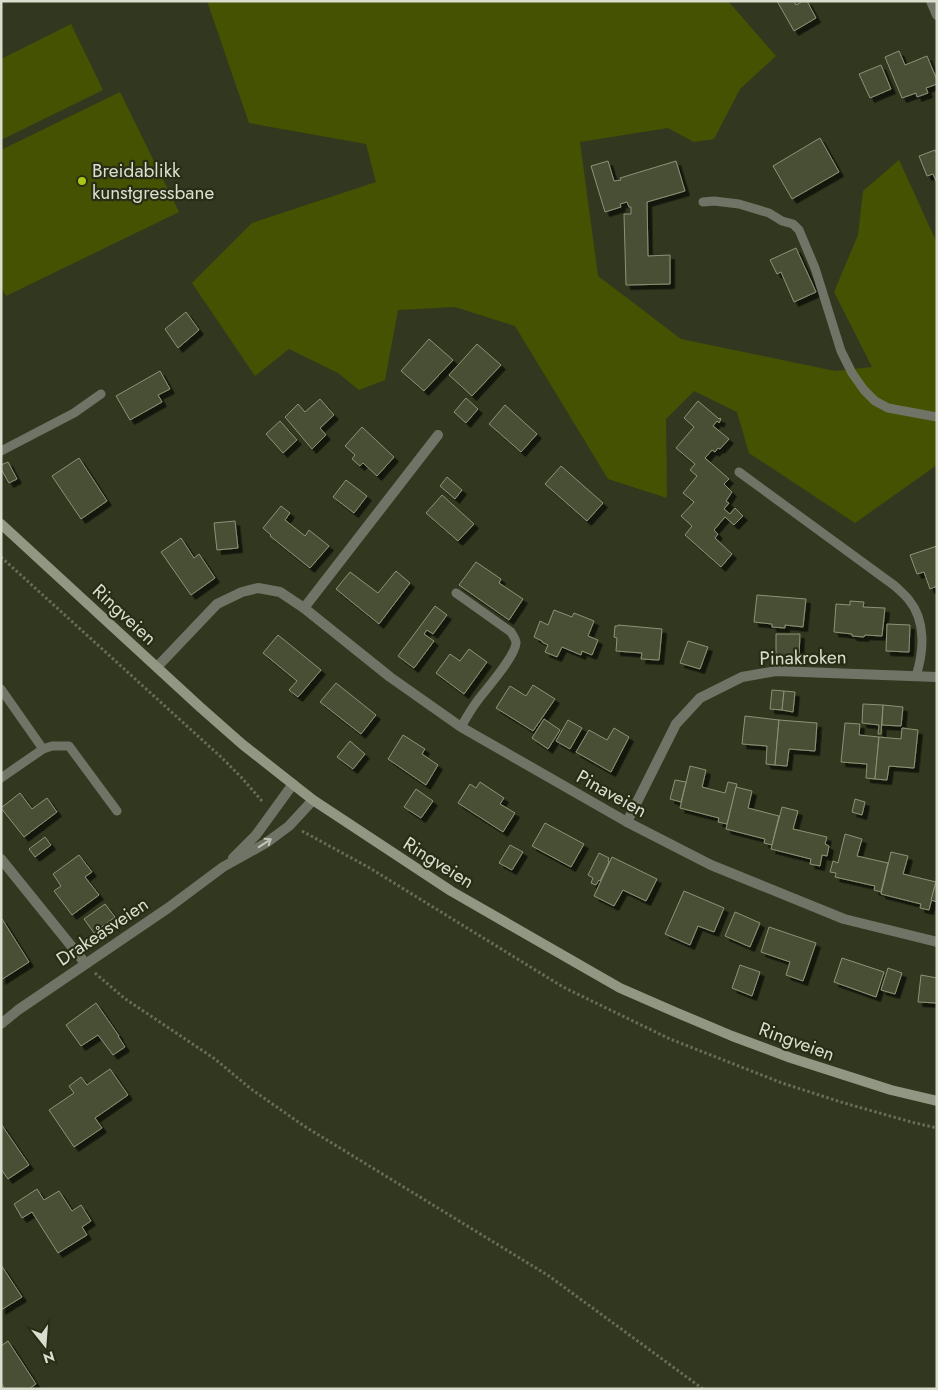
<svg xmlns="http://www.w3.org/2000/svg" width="938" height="1390" viewBox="0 0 938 1390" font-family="Jost,sans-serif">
  <defs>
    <filter id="shadow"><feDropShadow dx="4.5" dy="4.5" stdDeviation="0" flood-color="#0009"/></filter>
  </defs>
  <rect width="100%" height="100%" fill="#32381f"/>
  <!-- green -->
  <g fill="#455201">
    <polygon points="207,1 728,1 776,56 740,89 714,139 694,142 668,128 580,142 598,276 681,339 835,371 872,367 834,292 858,235 863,191 899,160 937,243 937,465 855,523 749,453 737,412 694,391 666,419 667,498 608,479 515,326 455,307 398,310 385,380 359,390 338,373 289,349 255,376 192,283 252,223 376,182 366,144 249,123"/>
    <polygon points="71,24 103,90 1,140 1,59"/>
    <polygon points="120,92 179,212 6,296 1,287 1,150"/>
  </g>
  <!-- building -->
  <g fill="#494f35" stroke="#8b9376" filter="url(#shadow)">
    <polygon points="777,1 794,1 796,5 803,1 807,1 816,18 794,31"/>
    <polygon points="899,51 905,65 927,56 937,80 937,84 926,88 928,93 917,97 916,93 902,98 885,57"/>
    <polygon points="881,65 891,89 870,98 859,74"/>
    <polygon points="820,138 839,172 792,199 773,166"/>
    <polygon points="935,150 937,154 937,183 933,174 927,176 919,156"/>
    <polygon points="608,161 614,181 621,180 620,178 676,161 685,191 647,202 648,256 670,255 670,284 626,285 624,214 631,214 631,207 629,207 627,202 620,204 621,207 605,212 591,166"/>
    <polygon points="796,248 816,292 794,302 781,272 777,274 770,260"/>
    <polygon points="186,312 199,330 178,348 165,329"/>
    <polygon points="429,339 453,360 424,391 401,371"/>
    <polygon points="477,344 501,365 472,396 449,375"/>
    <polygon points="160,371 170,389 158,395 162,402 130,420 116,396"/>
    <polygon points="466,398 478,409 466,423 454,412"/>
    <polygon points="320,399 334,415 320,428 326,435 312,449 285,417 298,404 305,412"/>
    <polygon points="698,401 719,419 720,418 721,419 719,423 717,421 713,426 729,439 720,449 718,448 715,452 712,450 705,458 729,479 724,484 732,492 726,501 729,503 724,509 730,514 735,508 743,516 734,525 725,517 714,530 718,534 715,538 732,554 721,567 685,535 692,526 681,516 694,502 683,493 697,476 690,470 695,464 676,448 694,427 684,418"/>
    <polygon points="505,405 537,434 521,452 489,424"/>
    <polygon points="280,421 297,440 283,453 266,434"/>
    <polygon points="362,427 394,457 377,476 363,463 360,466 352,459 355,455 345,446"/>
    <polygon points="79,458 107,501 81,519 52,476"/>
    <polygon points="8,462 17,479 9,483 1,469 1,465"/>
    <polygon points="561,466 603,503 587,521 545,484"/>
    <polygon points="447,477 462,490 455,499 440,486"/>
    <polygon points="346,480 367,496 354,513 333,497"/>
    <polygon points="442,495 474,524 458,541 426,513"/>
    <polygon points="281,506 290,513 285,520 305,536 309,530 329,546 310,568 270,536 271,535 263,528"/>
    <polygon points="235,521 238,548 217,550 214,523"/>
    <polygon points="181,538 194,558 199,554 215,578 191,595 161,552"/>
    <polygon points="937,546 937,586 930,589 924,572 917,574 910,555"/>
    <polygon points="476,562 501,579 499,583 523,599 509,620 459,585"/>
    <polygon points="396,571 410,583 379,624 336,589 350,572 378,593"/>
    <polygon points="757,595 806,599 803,627 785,625 785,628 772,627 772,624 754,622"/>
    <polygon points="850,601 864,602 863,607 885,608 882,636 865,635 864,637 852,636 852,634 834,632 836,604 850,605"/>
    <polygon points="435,606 447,615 433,634 427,630 424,634 434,641 414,668 398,656"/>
    <polygon points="554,610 572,617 574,613 594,621 588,636 598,640 592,655 582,651 581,655 562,647 557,657 545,652 548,645 542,642 542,641 534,637 540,621 548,625"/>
    <polygon points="887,624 910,625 909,652 886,651"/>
    <polygon points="618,625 662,629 659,660 641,659 642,653 616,651 617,638 614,637 615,626 618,626"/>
    <polygon points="776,634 800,634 799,656 776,655"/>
    <polygon points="278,635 321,670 298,697 289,690 297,681 263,653"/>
    <polygon points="688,641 708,647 700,669 680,663"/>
    <polygon points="469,649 487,662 464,694 436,673 450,654 460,661"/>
    <polygon points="336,683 376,715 361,734 320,702"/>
    <polygon points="533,685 555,699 533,731 496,708 510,686 526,696"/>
    <polygon points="772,690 784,691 782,710 770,709"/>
    <polygon points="784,691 795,692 793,712 782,710"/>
    <polygon points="863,704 883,705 881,734 878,734 879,725 862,723"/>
    <polygon points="883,705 903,707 901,726 882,725"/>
    <polygon points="745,716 779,720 775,765 766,764 767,746 742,744"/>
    <polygon points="544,719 560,730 548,749 532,738"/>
    <polygon points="568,720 582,728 570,749 556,741"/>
    <polygon points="779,720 817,723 815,751 789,749 787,766 775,765"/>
    <polygon points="845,723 860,724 859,735 879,737 875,779 866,778 867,764 841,762"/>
    <polygon points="614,728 629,737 611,772 576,752 589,730 607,740"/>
    <polygon points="902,728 918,730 914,768 889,766 887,780 875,779 879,737 901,739"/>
    <polygon points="403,735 425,749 422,754 438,765 426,785 388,759"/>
    <polygon points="350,741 365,754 353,769 337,757"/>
    <polygon points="690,766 706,770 702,787 725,793 728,782 737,784 727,824 718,822 719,818 680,808"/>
    <polygon points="675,780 686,782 681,802 670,799"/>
    <polygon points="480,782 504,798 500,804 515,813 503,832 458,803 470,784 476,788"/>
    <polygon points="736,787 752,791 748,808 779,816 772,845 764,843 765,839 726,829"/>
    <polygon points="416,789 433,801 421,818 404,807"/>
    <polygon points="20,793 32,809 47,798 57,812 24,837 1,808"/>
    <polygon points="855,799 865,802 862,815 852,812"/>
    <polygon points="782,807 798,811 793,829 827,837 825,844 829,846 827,856 822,855 820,866 810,864 811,859 771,849"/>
    <polygon points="545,823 584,844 571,867 532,846"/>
    <polygon points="845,834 862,839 857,856 888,863 881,892 874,890 875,886 835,877 836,873 830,872 833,861 838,863"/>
    <polygon points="45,837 51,845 35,857 29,849"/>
    <polygon points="510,845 523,852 512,870 499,863"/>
    <polygon points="891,852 908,856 903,874 936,882 929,910 920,908 921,904 881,894"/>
    <polygon points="599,853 609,858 608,861 609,862 600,881 599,880 596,885 591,883 593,878 588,875"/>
    <polygon points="79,855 92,872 85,877 99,895 72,915 54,891 61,886 53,874"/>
    <polygon points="612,857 657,879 646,901 623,890 614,906 594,896"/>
    <polygon points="937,878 937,902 931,900"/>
    <polygon points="684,891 724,908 714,932 698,926 690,945 665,934"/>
    <polygon points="105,904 115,917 94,933 84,919"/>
    <polygon points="735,912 760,923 750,947 725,936"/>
    <polygon points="2,919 29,962 1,980 1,920"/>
    <polygon points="769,927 816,943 803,981 786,975 790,962 761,952"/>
    <polygon points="842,958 884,972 876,997 834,982"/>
    <polygon points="740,965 760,972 752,996 732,988"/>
    <polygon points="888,968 902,973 895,994 881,990"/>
    <polygon points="921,975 937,978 937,1003 918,1002"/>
    <polygon points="96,1003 119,1036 118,1036 125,1047 113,1055 98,1035 81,1046 66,1025"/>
    <polygon points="110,1069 128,1095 95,1118 102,1128 74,1147 49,1110 74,1093 69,1086 81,1077 87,1085"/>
    <polygon points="1,1124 29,1165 8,1179 1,1169"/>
    <polygon points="37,1189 44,1200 59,1191 72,1211 81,1205 91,1221 82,1227 87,1235 58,1253 32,1212 22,1218 14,1204"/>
    <polygon points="1,1265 22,1297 1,1310"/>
    <polygon points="8,1341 36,1384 29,1389 5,1389 1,1383 1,1346"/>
  </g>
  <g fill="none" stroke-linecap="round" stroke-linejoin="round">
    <!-- path -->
    <g stroke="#686d57" stroke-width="3" stroke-dasharray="2.5 2.5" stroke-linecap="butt">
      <polyline points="1,557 221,757 241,777 262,801"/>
      <polyline points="302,831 368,867 563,987 670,1039 782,1083 844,1103 915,1123 937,1128"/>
      <polyline points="95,973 124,998 215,1059 251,1089 304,1126 549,1276 703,1389"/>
    </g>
    <!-- lane -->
    <g stroke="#707467" stroke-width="9">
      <polyline points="703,202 714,201 739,204 769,213 782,221 793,224 799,230 815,268 841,351 852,373 864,390 875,401 888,408 937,417"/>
      <polyline points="1,451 74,413 101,394"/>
      <path d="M739,472L895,586C899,590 905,595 909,600C926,621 924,651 916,676"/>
      <path d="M456,593L511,632C513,636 516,639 516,643C515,657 487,688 478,700C472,708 466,718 461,727"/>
      <polyline points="1,689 43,749"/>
      <polyline points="1,778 43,749 52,746 69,746 117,811"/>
    </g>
    <!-- street -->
    <g stroke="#707467" stroke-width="10">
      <polyline points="931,1 937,15"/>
      <polyline points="304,608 438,435"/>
      <polyline points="157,667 217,604 242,592 258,588 280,592 304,608 390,677 461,727 627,822 711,865 844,919 937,942"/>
      <polyline points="627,822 676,724 700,698 742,677 776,671 937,677"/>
      <polyline points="233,858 256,835 293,784"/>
      <polyline points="1,859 85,963"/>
      <polyline points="1,1024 18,1010 168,908 223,867 266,843 289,826 313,800"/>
    </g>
    <!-- secondary -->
    <polyline stroke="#919783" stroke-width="10" points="1,524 200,707 242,744 313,800 451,891 620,988 675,1012 732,1036 791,1058 891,1090 937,1101"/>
  </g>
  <!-- one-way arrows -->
  <defs><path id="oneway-shaft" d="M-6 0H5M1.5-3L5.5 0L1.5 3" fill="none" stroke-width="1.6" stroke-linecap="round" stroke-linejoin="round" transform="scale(1.25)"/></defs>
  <use stroke="#c0c4b5" href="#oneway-shaft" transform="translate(265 843) rotate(-33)"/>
  <!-- markers -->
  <circle fill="#abc615" stroke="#282e15" stroke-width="2" cx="82" cy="181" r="5"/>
  <g text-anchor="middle" stroke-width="4.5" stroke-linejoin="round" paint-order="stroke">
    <!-- poi labels -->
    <g font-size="19" fill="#dadecf" stroke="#282e15" text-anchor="start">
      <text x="92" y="177">Breidablikk<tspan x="92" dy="22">kunstgressbane</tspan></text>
    </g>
    <!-- street labels -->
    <g font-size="19" fill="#dadecf" stroke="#282e15">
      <text transform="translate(125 614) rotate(43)" y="7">Ringveien</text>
      <text transform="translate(803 657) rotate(-1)" y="7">Pinakroken</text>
      <text transform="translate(612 793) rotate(29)" y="7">Pinaveien</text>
      <text transform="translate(439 862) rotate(32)" y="7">Ringveien</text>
      <text transform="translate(102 931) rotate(-34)" y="7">Drakeåsveien</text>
      <text transform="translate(797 1041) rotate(20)" y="7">Ringveien</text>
    </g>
  </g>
  <!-- border -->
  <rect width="938" height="1390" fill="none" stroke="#dadecf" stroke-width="5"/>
  <!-- north arrow -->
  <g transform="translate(45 1345) rotate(163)" stroke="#282e15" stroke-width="4" paint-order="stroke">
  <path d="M0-4L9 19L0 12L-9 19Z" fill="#dadecf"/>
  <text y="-8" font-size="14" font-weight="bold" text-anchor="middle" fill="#dadecf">N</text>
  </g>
</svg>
